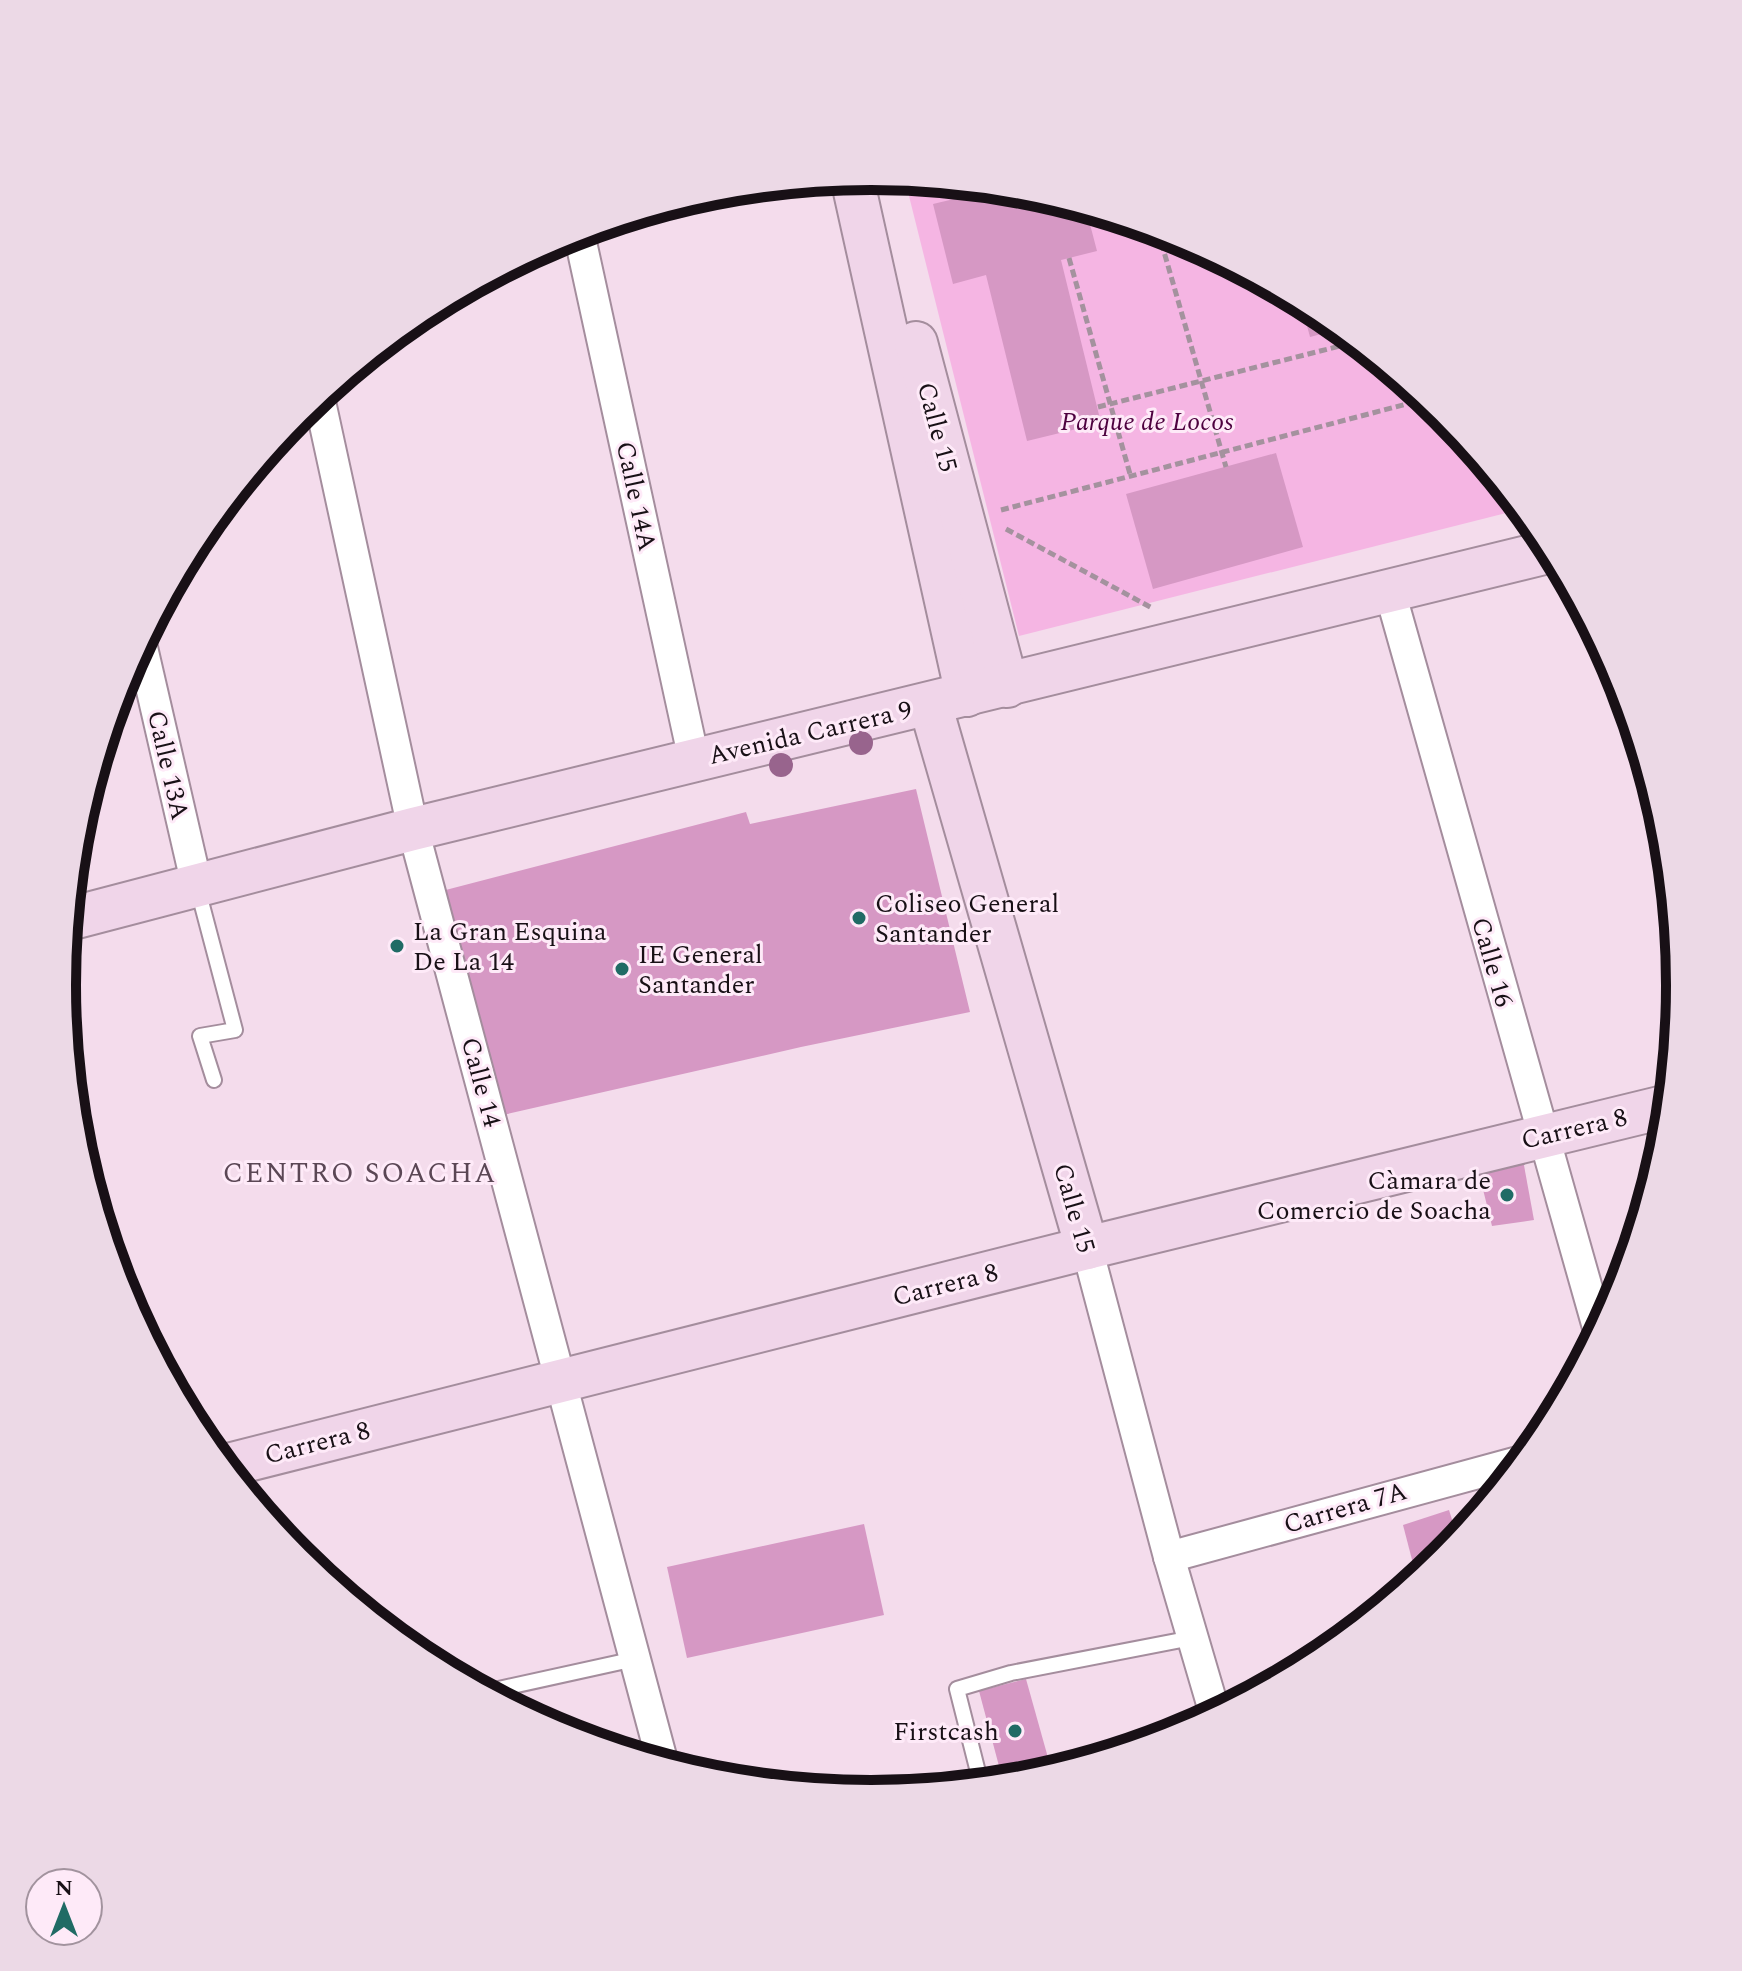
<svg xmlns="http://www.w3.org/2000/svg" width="1742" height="1971" viewBox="0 0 1742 1971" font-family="Spectral,serif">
  <rect width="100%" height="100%" fill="#f4dcec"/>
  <!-- green -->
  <polygon fill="#f5b5e3" points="905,180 1029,192 1181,238 1321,313 1443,414 1522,509 1019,636"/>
  <!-- building -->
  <g fill="#d698c4">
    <polygon points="996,189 1029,192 1086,209 1097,251 1061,260 1101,423 1027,441 986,275 953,284 933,204"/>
    <polygon points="1301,303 1321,313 1340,329 1310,337"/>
    <polygon points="1276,453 1303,547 1153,589 1126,494"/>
    <polygon points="916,789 970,1012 801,1047 503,1115 438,892 746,812 750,824"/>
    <polygon points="1523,1160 1534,1220 1492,1226 1478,1169"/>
    <polygon points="1449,1510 1458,1539 1417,1579 1403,1525"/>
    <polygon points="864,1524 884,1615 687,1658 667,1567"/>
    <polygon points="1026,1679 1052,1772 1003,1781 979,1691"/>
  </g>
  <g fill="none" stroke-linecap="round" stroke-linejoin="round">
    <!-- lane casing -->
    <g stroke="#a48d9d" stroke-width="18">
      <g id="lane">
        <polyline points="198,890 235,1030 200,1036 214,1080"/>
        <polyline points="485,1692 635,1659"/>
        <polyline points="981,1784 957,1689 1011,1673 1192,1638"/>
      </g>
    </g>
    <!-- street casing -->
    <g stroke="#a48d9d" stroke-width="34">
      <g id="street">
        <polyline points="579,233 694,760"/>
        <polyline points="319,397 413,829 663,1764"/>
        <polyline points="1390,592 1599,1331"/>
        <polyline points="141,643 197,886"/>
        <polyline points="1087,1248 1169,1557 1215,1714"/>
        <polyline points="1169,1557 1522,1461"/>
      </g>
    </g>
    <!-- secondary casing -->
    <g stroke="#a48d9d" stroke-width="46">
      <g id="secondary">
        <polyline points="852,178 967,695"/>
        <polyline points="916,343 1007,686"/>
        <polyline points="930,704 1087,1248"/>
        <polyline points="69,919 413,829 1552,551"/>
        <polyline points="224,1466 1087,1248 1668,1106"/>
      </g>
    </g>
    <!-- path -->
    <g stroke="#a4929e" stroke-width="5" stroke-dasharray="8 4" stroke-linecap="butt">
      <polyline points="1158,231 1226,467"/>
      <polyline points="1069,258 1130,474"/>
      <polyline points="1098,407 1356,342"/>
      <polyline points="1001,510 1426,399"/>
      <polyline points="1006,529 1152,608"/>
    </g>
    <!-- lane -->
    <use href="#lane" stroke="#fff" stroke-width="14"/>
    <!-- street -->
    <use href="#street" stroke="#fff" stroke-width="30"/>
    <!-- secondary -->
    <use href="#secondary" stroke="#f0d5e9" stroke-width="42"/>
  </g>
  <!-- trees -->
  <g fill="#98648d">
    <circle cx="861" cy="743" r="12"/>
    <circle cx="781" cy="765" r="12"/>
  </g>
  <!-- markers -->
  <g fill="#206b65" stroke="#feeaf8" stroke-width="3">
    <circle cx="859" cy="918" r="8"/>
    <circle cx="397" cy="946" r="8"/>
    <circle cx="622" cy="969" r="8"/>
    <circle cx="1507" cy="1195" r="8"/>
    <circle cx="1015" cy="1731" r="8"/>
  </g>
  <g text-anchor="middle" stroke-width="6" stroke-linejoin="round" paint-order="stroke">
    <!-- park labels -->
    <g font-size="26" font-style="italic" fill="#4d013f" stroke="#feeaf8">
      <text x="1147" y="430">Parque de Locos</text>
    </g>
    <!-- street labels -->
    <g font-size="26" fill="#181016" stroke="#feeaf8">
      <text transform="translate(938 427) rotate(75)" y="9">Calle 15</text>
      <text transform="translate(637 496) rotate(78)" y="9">Calle 14A</text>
      <text transform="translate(810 732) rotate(-13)" y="9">Avenida Carrera 9</text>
      <text transform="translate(169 765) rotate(77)" y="9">Calle 13A</text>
      <text transform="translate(1493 962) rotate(74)" y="9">Calle 16</text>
      <text transform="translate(482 1082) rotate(75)" y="9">Calle 14</text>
      <text transform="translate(1574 1128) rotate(-13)" y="9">Carrera 8</text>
      <text transform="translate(1075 1208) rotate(74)" y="9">Calle 15</text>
      <text transform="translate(945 1284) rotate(-14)" y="9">Carrera 8</text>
      <text transform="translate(317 1442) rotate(-14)" y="9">Carrera 8</text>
      <text transform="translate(1345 1507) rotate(-16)" y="9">Carrera 7A</text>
    </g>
    <!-- poi labels -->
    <g font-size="26" fill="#181016" stroke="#feeaf8" text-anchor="start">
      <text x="875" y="912">Coliseo General<tspan x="875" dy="30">Santander</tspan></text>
      <text x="413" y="940">La Gran Esquina<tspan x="413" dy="30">De La 14</tspan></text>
      <text x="638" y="963">IE General<tspan x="638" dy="30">Santander</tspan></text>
      <text x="1491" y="1189" text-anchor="end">Càmara de<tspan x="1491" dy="30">Comercio de Soacha</tspan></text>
      <text x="999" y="1740" text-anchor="end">Firstcash</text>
    </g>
    <!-- neighbourhood labels -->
    <g font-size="28" letter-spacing="2" fill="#5b4755" stroke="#feeaf8">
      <text x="360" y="1182">CENTRO SOACHA</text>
    </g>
  </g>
  <!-- crop -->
  <path d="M0 0H1742V1971H0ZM76 985a795 795 0 1 1 1590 0a795 795 0 1 1-1590 0Z" fill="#ecd9e6" fill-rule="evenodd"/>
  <path fill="none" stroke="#181016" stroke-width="10" d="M76 985a795 795 0 1 1 1590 0a795 795 0 1 1-1590 0Z"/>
  <!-- north arrow -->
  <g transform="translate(64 1907)"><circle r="38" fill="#feeaf8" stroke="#a2939e" stroke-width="2"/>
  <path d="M0-6L14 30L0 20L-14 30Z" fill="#206b65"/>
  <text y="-12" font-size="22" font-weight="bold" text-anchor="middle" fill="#181016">N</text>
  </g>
</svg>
